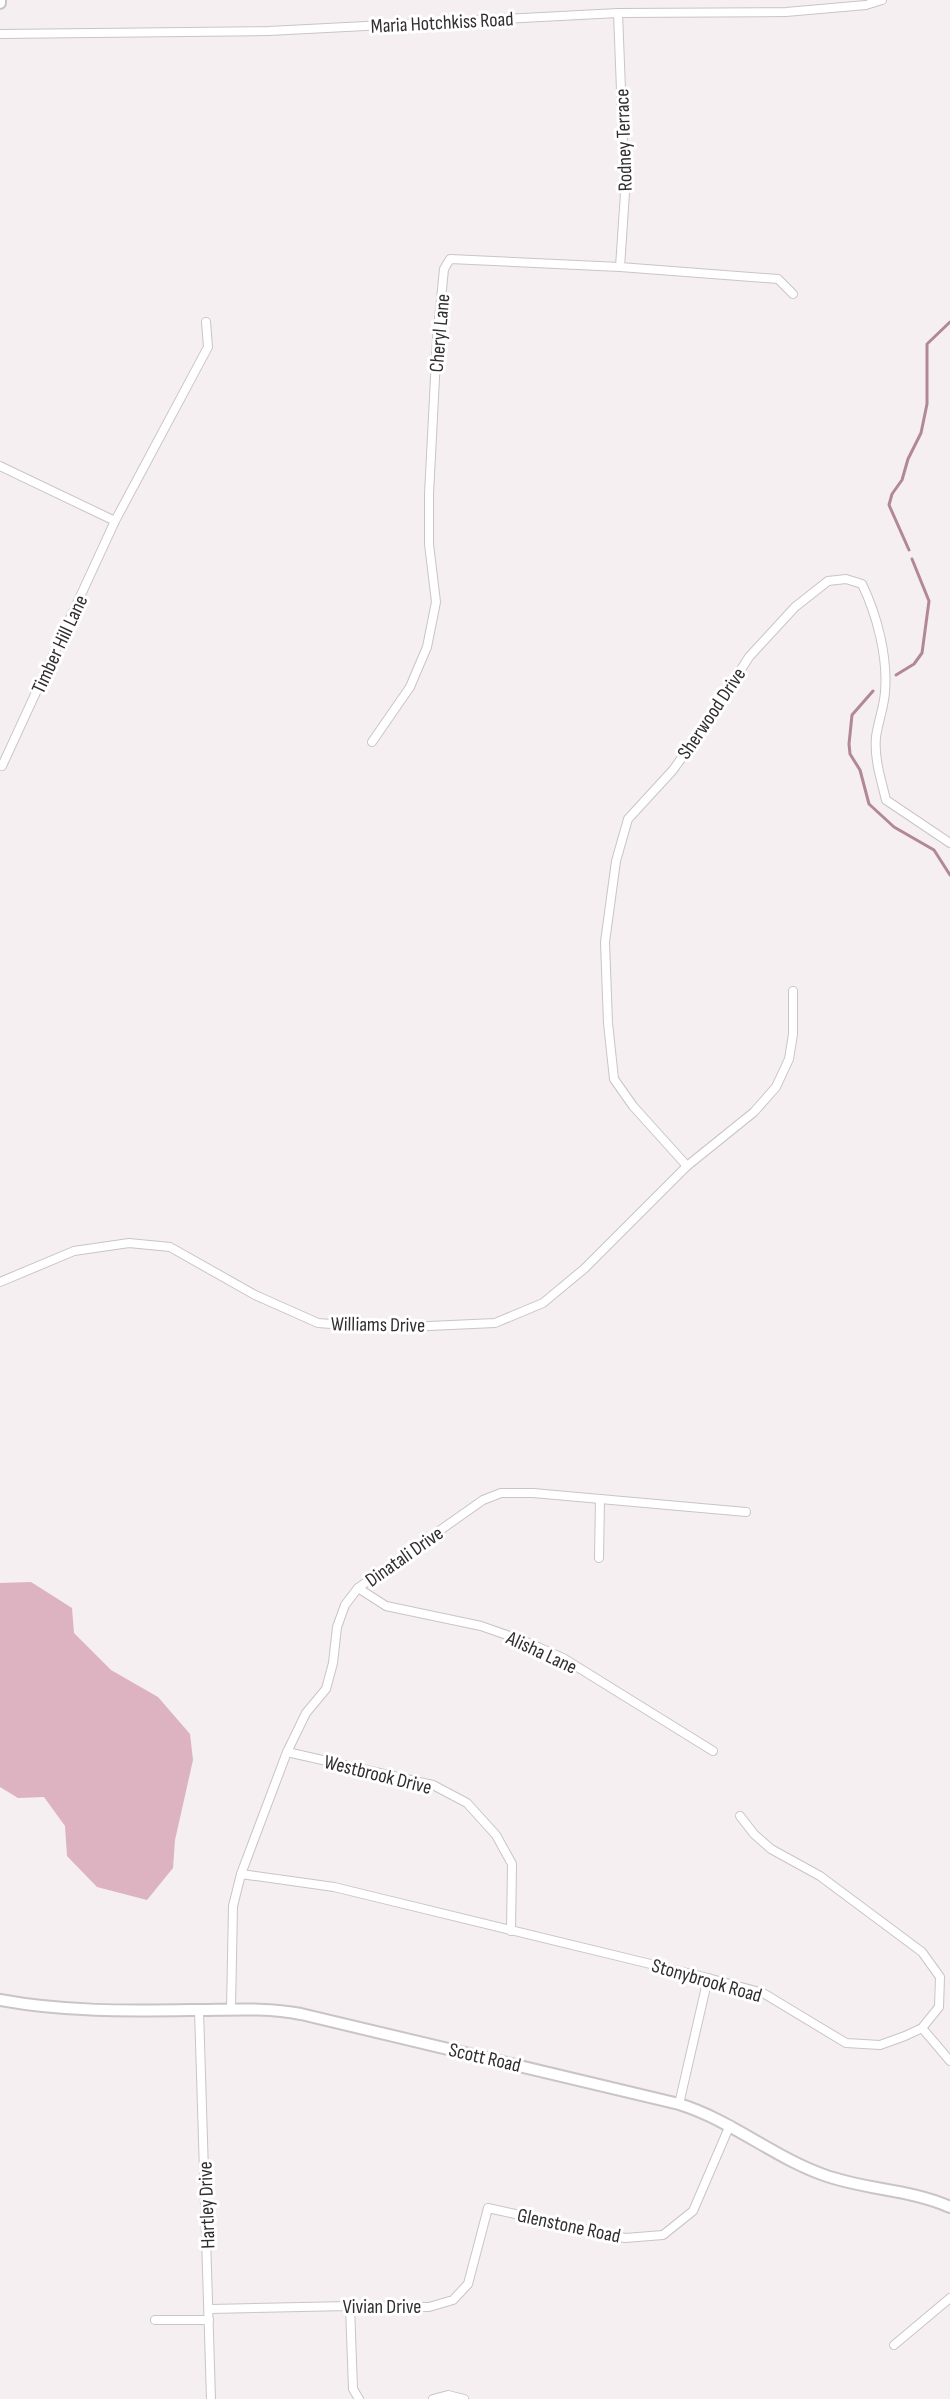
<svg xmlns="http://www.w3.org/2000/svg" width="950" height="2399" viewBox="0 0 950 2399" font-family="'Sofia Sans Condensed',sans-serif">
  <rect width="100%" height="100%" fill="#f5eff1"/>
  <!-- green -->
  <polygon fill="#ddb2c1" points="31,1582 72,1608 74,1633 111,1670 158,1697 190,1734 193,1760 175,1840 173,1868 147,1900 97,1887 67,1856 65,1826 44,1797 18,1798 0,1787 0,1583"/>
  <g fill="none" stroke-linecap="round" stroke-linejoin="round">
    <!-- stream -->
    <g stroke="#b28897" stroke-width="3">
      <polyline points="909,550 889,505 892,494 902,480 908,459 921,433 927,404 927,344 950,322"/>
      <polyline points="896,675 914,664 922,653 929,601 912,559"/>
      <polyline points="873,691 852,715 849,744 850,754 860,770 869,804 894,827 934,850 950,875"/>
    </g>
    <!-- street casing -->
    <g stroke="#cac4c6" stroke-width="10">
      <g id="street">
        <polyline points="618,13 625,193 620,267"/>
        <polyline points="0,34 269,31 618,13 786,12 866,5 882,0"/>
        <polyline points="0,466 115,521"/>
        <polyline points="372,742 410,687 427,647 436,602 429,544 429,494 437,339 444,269 450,259 620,267 778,279 793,294"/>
        <polyline points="2,766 115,521 208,347 206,322"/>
        <path d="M687,1166L633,1106L614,1079L608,1023L605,942L616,861L628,819L673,770L711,717L749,657L795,607L828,581L846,579L862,584C877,615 888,657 885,692C884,707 878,722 876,737C874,759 881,779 886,800L950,843"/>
        <polyline points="0,1282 74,1251 129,1243 170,1247 255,1295 318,1323 385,1328 495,1323 543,1303 584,1269 687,1166 754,1112 776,1087 789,1059 793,1034 793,991"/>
        <polyline points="599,1558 600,1499"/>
        <polyline points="358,1588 386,1606 481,1626 524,1641 563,1658 713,1751"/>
        <polyline points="287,1752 433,1785 467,1803 496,1835 512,1864 511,1931"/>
        <polyline points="241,1874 334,1887 708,1978 763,1993 846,2043 880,2045 905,2036 922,2028 939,2007 940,1977 922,1952 820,1876 771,1849 754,1834 740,1816"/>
        <polyline points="231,2009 233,1906 241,1874 287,1752 306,1713 326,1689 333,1663 337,1627 345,1605 358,1588 483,1500 501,1493 533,1493 746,1512"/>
        <polyline points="199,2010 211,2399"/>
        <polyline points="922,2028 950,2061"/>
        <polyline points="679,2104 708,1978"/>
        <polyline points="350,2306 353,2389 359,2399"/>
        <polyline points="210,2309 350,2306 429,2307 453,2300 468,2284 488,2208 625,2238 663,2235 693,2211 730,2125"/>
        <polyline points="155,2320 209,2320"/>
        <polyline points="894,2345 950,2298"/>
        <polyline points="433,2399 448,2395 464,2399"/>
      </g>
    </g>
    <!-- secondary casing -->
    <g stroke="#cac4c6" stroke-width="14">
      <g id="secondary">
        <polyline points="0,3 0,0"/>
        <path d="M0,2000C64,2012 127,2011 191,2010C228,2010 264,2007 301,2014L679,2104C731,2120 773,2157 824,2175C865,2190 910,2189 950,2207"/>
      </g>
    </g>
    <!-- street -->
    <use href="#street" stroke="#fff" stroke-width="8"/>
    <!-- secondary -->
    <use href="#secondary" stroke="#fff" stroke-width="10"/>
  </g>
  <g text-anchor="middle" stroke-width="6" stroke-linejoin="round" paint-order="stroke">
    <!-- street labels -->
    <g font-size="20" fill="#312e2f" stroke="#fff">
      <text transform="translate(442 22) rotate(-3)" y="7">Maria Hotchkiss Road</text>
      <text transform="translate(623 140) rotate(-92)" y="7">Rodney Terrace</text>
      <text transform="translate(439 333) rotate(-85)" y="7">Cheryl Lane</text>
      <text transform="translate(59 644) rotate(-65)" y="7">Timber Hill Lane</text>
      <text transform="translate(711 713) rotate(-56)" y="7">Sherwood Drive</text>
      <text transform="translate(378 1324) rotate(1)" y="7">Williams Drive</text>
      <text transform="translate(404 1556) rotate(-35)" y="7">Dinatali Drive</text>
      <text transform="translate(542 1652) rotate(25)" y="7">Alisha Lane</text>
      <text transform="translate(378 1774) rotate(14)" y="7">Westbrook Drive</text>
      <text transform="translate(707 1980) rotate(16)" y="7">Stonybrook Road</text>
      <text transform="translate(485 2057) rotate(13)" y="7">Scott Road</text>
      <text transform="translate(206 2205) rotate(-92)" y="7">Hartley Drive</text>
      <text transform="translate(569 2225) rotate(12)" y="7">Glenstone Road</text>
      <text x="382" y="2313">Vivian Drive</text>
    </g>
  </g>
</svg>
